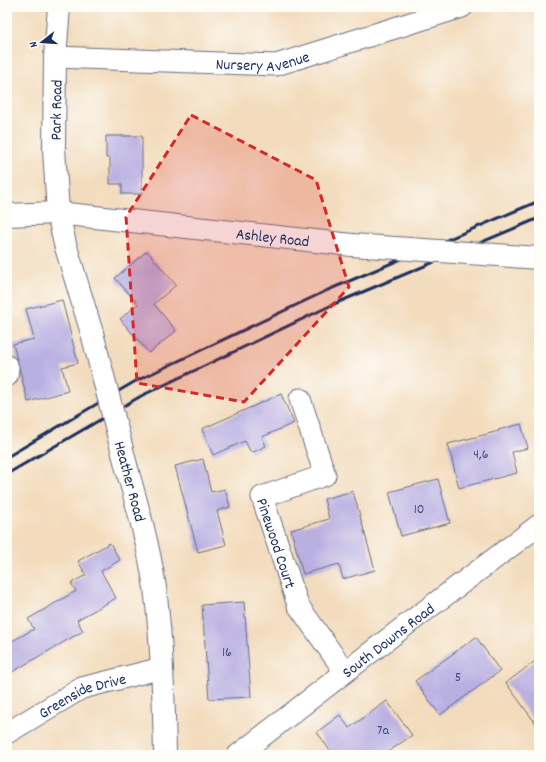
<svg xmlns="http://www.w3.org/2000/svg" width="546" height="762" viewBox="0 0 546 762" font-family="Dekko,sans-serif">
  <rect width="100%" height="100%" fill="#fdfcf7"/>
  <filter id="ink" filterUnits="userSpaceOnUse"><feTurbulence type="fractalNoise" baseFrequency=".025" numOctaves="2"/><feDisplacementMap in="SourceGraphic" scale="8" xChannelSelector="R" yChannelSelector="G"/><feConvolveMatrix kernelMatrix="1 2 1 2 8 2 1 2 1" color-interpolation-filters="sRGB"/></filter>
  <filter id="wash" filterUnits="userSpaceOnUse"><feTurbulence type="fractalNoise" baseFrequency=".012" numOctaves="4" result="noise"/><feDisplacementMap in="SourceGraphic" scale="16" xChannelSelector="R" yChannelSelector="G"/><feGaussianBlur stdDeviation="0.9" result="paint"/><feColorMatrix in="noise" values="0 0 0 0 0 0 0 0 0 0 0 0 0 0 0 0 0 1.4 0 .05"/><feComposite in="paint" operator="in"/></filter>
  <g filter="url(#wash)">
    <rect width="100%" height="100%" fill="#f3dcbd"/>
    <g id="blocks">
      <!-- building -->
      <g fill="#b9b0e2">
        <polygon points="106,136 142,136 142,194 122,194 122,184 110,184 110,158 106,158"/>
        <polygon points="147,251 176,285 154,304 176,331 149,353 120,319 138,304 115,278"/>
        <polygon points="62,300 78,363 62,367 68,391 28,402 13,344 34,339 26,309"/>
        <polygon points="281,394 294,423 262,437 266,446 251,453 245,441 213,455 202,429"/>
        <polygon points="521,424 528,448 512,452 517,473 459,488 448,444 499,431 498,430"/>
        <polygon points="203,459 211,492 225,489 230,507 217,511 226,545 198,552 175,466"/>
        <polygon points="438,479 450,523 401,536 389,492"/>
        <polygon points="353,491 375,570 343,579 339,564 303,574 291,530 329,519 324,499"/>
        <polygon points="110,543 120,560 101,571 116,598 77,620 83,631 7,675 7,644 34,629 28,619 76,591 71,583 86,575 78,561"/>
        <polygon points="244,602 251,697 209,699 202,605"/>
        <polygon points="476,637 500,671 440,715 415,681"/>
        <polygon points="539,658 539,728 506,683"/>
        <polygon points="387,701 412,735 384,755 333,755 317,732 340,715 349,728"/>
      </g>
    </g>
  </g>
  <g filter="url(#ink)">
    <use href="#blocks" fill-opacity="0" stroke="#676c7f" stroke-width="1"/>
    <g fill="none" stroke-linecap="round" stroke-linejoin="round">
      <!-- minor casing -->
      <g stroke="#676c7f" stroke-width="23">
        <g id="minor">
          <path id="s1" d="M55,57L276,65L462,7"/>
          <polyline points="7,366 8,368 7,376"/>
          <path id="s2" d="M300,399L325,475L262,497L298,605L345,672"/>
          <path id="s3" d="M7,733L82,688L162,668"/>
          <path id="s4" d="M238,755L410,622L539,525"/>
        </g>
      </g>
      <!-- tertiary casing -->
      <g stroke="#676c7f" stroke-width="24">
        <g id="tertiary">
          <path id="s5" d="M58,213L352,245"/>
        </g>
      </g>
      <!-- secondary casing -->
      <g stroke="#676c7f" stroke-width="24">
        <g id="secondary">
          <polyline points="59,7 55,57 54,149 58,213 65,244 92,333"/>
          <polyline points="7,215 58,213"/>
          <path d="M127,469C138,508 149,547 155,588C162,643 164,699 165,755"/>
        </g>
      </g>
      <!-- minor -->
      <use href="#minor" stroke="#fff" stroke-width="21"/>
      <!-- tertiary -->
      <use href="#tertiary" stroke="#fff" stroke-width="22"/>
      <!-- secondary -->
      <use href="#secondary" stroke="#fff" stroke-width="22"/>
      <!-- rail -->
      <g stroke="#1b2f5e" stroke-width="3">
        <polyline points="7,457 134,382 328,290 539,201"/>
        <polyline points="7,474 141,396 334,304 539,218"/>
      </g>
      <!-- tertiary-bridge casing -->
      <g stroke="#676c7f" stroke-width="24" stroke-linecap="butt">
        <polyline id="tertiary-bridge" points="352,245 539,258"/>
      </g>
      <!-- secondary-bridge casing -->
      <g stroke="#676c7f" stroke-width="24" stroke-linecap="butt">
        <polyline id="secondary-bridge" points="92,333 127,469"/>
      </g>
      <!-- tertiary-bridge -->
      <use href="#tertiary-bridge" stroke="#fff" stroke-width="22"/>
      <!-- secondary-bridge -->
      <use href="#secondary-bridge" stroke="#fff" stroke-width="22"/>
    </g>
  </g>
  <!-- marked area -->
  <path fill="#d62828" fill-opacity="0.2" stroke="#d62828" stroke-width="3" stroke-dasharray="8 5" stroke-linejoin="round" d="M191,115L316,180L349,287L244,402L137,383L126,217Z"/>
  <g text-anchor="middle" stroke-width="3" stroke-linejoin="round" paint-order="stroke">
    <!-- number labels -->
    <g font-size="14" fill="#424f7f">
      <text x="481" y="458">4,6</text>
      <text x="419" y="513">10</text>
      <text x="227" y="656">16</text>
      <text x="458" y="681">5</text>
      <text x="383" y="734">7a</text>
    </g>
    <!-- street labels -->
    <g font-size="16" fill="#1b2f5e" stroke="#fdfcf7">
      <text dy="6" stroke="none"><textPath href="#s1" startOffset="208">Nursery Avenue</textPath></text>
      <text transform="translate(55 110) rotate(-89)" y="6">Park Road</text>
      <text dy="6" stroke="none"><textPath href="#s5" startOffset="216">Ashley Road</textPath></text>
      <text transform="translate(131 481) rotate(75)" y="6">Heather Road</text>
      <text dy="6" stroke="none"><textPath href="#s2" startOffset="195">Pinewood Court</textPath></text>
      <text dy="6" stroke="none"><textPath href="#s4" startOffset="189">South Downs Road</textPath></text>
      <text dy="6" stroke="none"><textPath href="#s3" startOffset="85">Greenside Drive</textPath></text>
    </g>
  </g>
  <!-- margin -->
  <rect width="546" height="762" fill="none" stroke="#fdfcf7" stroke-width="24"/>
  <!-- north arrow -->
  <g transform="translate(42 42) rotate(253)" stroke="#fdfcf7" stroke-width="3" paint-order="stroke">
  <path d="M0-3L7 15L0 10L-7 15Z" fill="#1b2f5e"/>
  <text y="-6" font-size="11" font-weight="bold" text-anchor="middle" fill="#1b2f5e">N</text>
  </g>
</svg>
